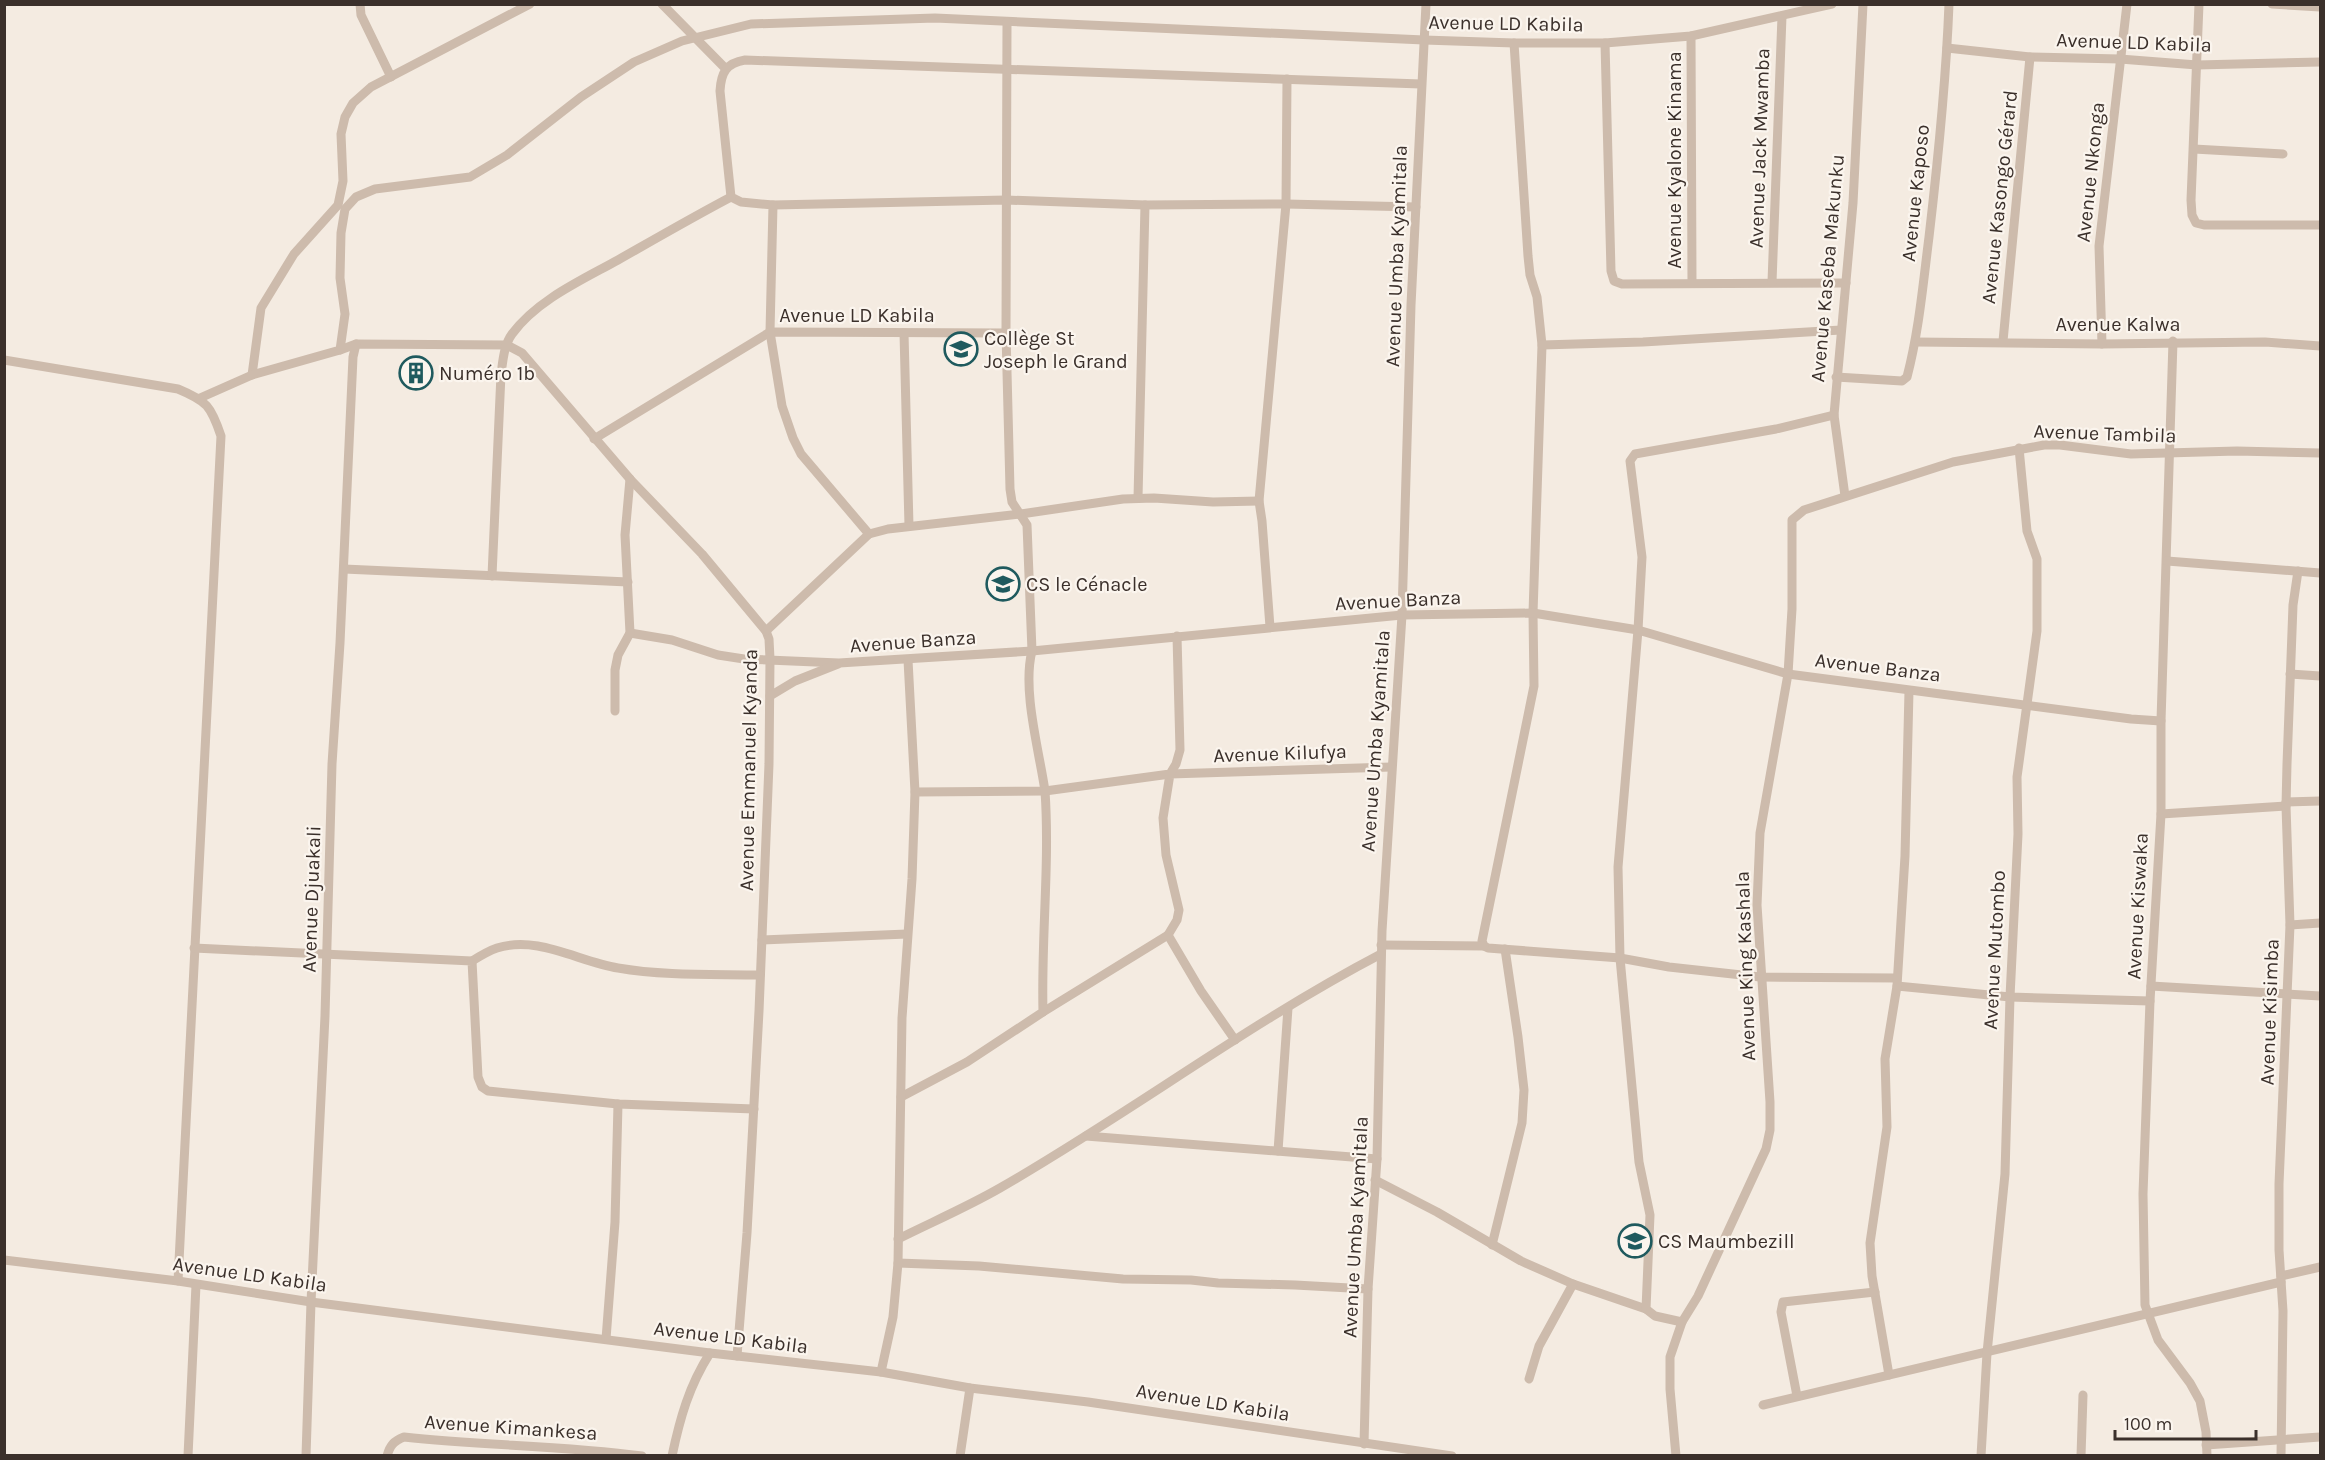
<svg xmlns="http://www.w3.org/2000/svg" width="2325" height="1460" viewBox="0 0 2325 1460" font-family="Karla,sans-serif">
  <rect width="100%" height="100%" fill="#f4ebe1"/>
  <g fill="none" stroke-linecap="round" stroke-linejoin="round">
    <!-- street -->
    <g stroke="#cdbbac" stroke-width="9">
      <polyline points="360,4 361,15 391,77"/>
      <polyline points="662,4 725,68"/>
      <polyline points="2199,4 2191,200 2192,215 2196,223 2204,225 2320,225"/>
      <polyline points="2272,4 2320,7"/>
      <polyline points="1691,36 1692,283"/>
      <polyline points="1514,43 1528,256 1530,275 1537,297 1542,345 1533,613 1534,686 1482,941 1484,946 1488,948 1620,958 1669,967 1760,977 1897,978"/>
      <polyline points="1605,43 1611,271 1614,281 1622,284 1846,283"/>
      <polyline points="1947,48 2030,57 2120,59 2197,65 2320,62"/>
      <polyline points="2194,149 2283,154"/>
      <polyline points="773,205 1006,200 1145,205 1286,204 1416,207"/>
      <polyline points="1772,282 1782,16"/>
      <polyline points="904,333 909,526"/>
      <polyline points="2003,341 2030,57"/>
      <polyline points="2173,341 2161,721 2161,814 2150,1001 2143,1194 2145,1305 2158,1340 2190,1383 2200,1401 2206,1432 2207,1456"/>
      <polyline points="1916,342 2102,344 2265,342 2320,346"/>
      <polyline points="2102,344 2099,246 2127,4"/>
      <polyline points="1542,345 1643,342 1841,330"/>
      <polyline points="340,350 356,344 507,345 522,353 630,479 702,554 766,631 769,639 770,659 769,764 759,1011 747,1233 737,1356"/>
      <path d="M4,360L178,389C207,401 211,406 221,436L178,1281"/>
      <polyline points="252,375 261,308 294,254 338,205 343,181 341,134 345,117 353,103 371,87 530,4"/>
      <path d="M1836,377L1902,381L1907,377C1919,331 1923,284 1929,237C1938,160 1946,82 1949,4"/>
      <polyline points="200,398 252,375 340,350 345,314 340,278 341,233 345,209 356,197 375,189 470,177 507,155 581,97 634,62 682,41 751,24 935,18 1424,40 1514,43 1605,43 1691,36 1832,4"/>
      <polyline points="594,439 770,332 1006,333"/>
      <polyline points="1845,496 1834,415 1853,203 1863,4"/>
      <polyline points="1138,498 1145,205"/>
      <path d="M869,534L801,454L793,438L782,406L770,332L773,205L741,202L731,197L720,91C721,73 726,63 745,60L1421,84"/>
      <polyline points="2167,561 2320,573"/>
      <polyline points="344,569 628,582"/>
      <path d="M492,576L501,374C503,360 504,345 512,334C537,300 582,280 618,260C655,239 693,217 731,197"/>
      <polyline points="1270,627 1262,521 1259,501 1286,204 1287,79"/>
      <polyline points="766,631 869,534 888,529 1021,514 1123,499 1154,498 1213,502 1259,501"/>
      <polyline points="630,633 672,640 718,655 744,659 839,663 1032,651 1402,615 1533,613 1638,630 1788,674 2131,719 2161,721"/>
      <polyline points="2290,674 2320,676"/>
      <polyline points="770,696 795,681 838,664"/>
      <polyline points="615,711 615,670 618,655 630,633 625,535 630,479"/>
      <path d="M915,792L1045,791C1039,750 1022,690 1032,651L1027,525L1012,502L1010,489L1006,333L1007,22"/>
      <polyline points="2286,802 2320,801"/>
      <polyline points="2161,814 2286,806"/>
      <polyline points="2290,925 2320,923"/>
      <polyline points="1168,935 1177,920 1179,910 1166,855 1163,818 1170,774 1391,767"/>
      <polyline points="762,940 907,934"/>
      <polyline points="1381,945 1484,946"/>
      <polyline points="194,948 472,961 478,1077 482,1087 488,1091 618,1104 754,1109"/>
      <path d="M472,961C480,956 488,951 497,948C538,935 579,962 618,968C664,976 713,974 760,975"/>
      <polyline points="1897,986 2010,997 2150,1001"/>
      <polyline points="2151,986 2320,996"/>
      <polyline points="1043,1012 1168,935 1201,991 1235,1040"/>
      <path d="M901,1097L967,1062L1043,1012C1041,938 1050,864 1045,791L1170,774L1176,764L1180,750L1177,636"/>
      <polyline points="1086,1136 1377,1159"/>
      <polyline points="1278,1151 1288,1008"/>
      <polyline points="1375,1180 1437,1212 1521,1261 1573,1284 1646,1309"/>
      <path d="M898,1239C932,1222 967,1207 1000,1188C1129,1114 1249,1023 1381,954"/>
      <polyline points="1492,1245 1522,1123 1524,1090 1518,1037 1505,949"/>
      <polyline points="4,1260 178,1281 311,1302 710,1353 881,1372 970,1388 1088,1402 1452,1456"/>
      <polyline points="898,1263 979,1266 1123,1279 1191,1280 1218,1283 1295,1285 1368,1289"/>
      <polyline points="2281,1276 2320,1267"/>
      <polyline points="1682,1322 1698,1296 1766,1149 1770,1130 1770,1102 1757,905 1760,833 1788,674 1792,609 1792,520 1804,510 1953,462 2044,445 2060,445 2131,454 2237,451 2320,453"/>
      <polyline points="606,1339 615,1222 618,1104"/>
      <polyline points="881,1372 893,1317 898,1263 902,1018 912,879 915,792 908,660"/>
      <polyline points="1889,1375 1872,1276 1870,1243 1887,1127 1885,1059 1897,986 1905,856 1909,691"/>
      <polyline points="1529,1379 1539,1346 1573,1284"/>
      <polyline points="1797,1396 1781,1312 1783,1302 1875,1292"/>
      <polyline points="1763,1405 2281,1282"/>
      <polyline points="1364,1444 1368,1289 1377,1159 1382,931 1402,615 1411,305 1426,4"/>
      <polyline points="2206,1445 2320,1437"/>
      <polyline points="188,1456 196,1285"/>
      <polyline points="306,1456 311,1302 325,1016 332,764 340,643 353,357 356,344"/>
      <path d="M387,1456C390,1445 394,1441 404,1437C483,1446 563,1445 642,1456"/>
      <path d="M672,1456C680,1418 689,1386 710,1353"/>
      <polyline points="960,1456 970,1388"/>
      <polyline points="1676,1456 1670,1389 1670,1357 1682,1322 1655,1316 1646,1309 1650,1215 1639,1162 1620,958 1618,867 1638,630 1642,557 1630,461 1635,454 1776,429 1834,415"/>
      <polyline points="1981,1456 1987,1353 2005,1174 2010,997 2018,834 2017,777 2037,631 2037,559 2027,531 2019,448"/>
      <polyline points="2081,1456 2083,1395"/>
      <polyline points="2281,1456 2283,1311 2279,1250 2279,1184 2290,925 2286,806 2287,764 2293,605 2298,571"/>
    </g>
  </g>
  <!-- icons -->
  <defs>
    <g id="school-ring" transform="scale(1.725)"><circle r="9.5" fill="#fbf5ee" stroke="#1f5a5e" stroke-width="1.5"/><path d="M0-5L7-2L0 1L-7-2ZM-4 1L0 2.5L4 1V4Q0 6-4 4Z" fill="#1f5a5e"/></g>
    <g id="building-ring" transform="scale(1.725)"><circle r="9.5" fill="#fbf5ee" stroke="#1f5a5e" stroke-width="1.5"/><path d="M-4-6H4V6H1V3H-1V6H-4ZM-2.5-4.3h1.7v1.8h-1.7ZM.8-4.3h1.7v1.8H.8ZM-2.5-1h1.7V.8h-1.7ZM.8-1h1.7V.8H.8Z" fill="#1f5a5e"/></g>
  </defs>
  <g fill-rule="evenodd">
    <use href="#school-ring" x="961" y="349"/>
    <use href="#building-ring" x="416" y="373"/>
    <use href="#school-ring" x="1003" y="584"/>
    <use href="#school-ring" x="1635" y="1241"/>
  </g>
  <g text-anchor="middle" stroke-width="4.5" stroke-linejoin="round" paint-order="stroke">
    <!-- street labels -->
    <g font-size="20" fill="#3b302b" stroke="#fbf5ee">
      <text transform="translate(1506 23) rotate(1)" y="7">Avenue LD Kabila</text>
      <text transform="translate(2134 42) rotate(2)" y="7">Avenue LD Kabila</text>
      <text transform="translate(1759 148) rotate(-88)" y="7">Avenue Jack Mwamba</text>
      <text transform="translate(1674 160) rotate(-90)" y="7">Avenue Kyalone Kinama</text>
      <text transform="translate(2090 172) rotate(-84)" y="7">Avenue Nkonga</text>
      <text transform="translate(1915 193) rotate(-84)" y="7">Avenue Kaposo</text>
      <text transform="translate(1999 197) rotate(-84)" y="7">Avenue Kasongo Gérard</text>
      <text transform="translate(1396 256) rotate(-88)" y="7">Avenue Umba Kyamitala</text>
      <text transform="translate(1827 268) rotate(-85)" y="7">Avenue Kaseba Makunku</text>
      <text x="857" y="322">Avenue LD Kabila</text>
      <text x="2118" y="331">Avenue Kalwa</text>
      <text transform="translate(2105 433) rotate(2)" y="7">Avenue Tambila</text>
      <text transform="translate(1398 600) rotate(-3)" y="7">Avenue Banza</text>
      <text transform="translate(913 641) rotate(-4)" y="7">Avenue Banza</text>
      <text transform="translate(1878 667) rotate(7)" y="7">Avenue Banza</text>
      <text transform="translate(1375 741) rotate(-86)" y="7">Avenue Umba Kyamitala</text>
      <text transform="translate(1280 753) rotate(-2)" y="7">Avenue Kilufya</text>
      <text transform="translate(748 770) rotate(-89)" y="7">Avenue Emmanuel Kyanda</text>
      <text transform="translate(311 899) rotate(-88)" y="7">Avenue Djuakali</text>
      <text transform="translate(2137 906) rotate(-87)" y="7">Avenue Kiswaka</text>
      <text transform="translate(1994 950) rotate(-87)" y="7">Avenue Mutombo</text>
      <text transform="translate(1745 966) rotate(-92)" y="7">Avenue King Kashala</text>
      <text transform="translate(2269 1012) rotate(-88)" y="7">Avenue Kisimba</text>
      <text transform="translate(1355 1227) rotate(-87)" y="7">Avenue Umba Kyamitala</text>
      <text transform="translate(250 1274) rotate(8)" y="7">Avenue LD Kabila</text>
      <text transform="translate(731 1337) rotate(7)" y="7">Avenue LD Kabila</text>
      <text transform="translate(1213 1402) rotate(9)" y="7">Avenue LD Kabila</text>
      <text transform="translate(511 1427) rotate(4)" y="7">Avenue Kimankesa</text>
    </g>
    <!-- poi labels -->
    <g font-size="20" fill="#3b302b" stroke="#fbf5ee" text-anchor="start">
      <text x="984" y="345">Collège St<tspan x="984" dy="23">Joseph le Grand</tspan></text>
      <text x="439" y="380">Numéro 1b</text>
      <text x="1026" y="591">CS le Cénacle</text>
      <text x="1658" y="1248">CS Maumbezill</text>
    </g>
  </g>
  <!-- border -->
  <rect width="2325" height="1460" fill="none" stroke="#3b302b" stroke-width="12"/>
  <!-- scale -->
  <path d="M2115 1430v9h141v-9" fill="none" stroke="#3b302b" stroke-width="3"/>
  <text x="2124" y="1430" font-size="18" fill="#3b302b" stroke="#fbf5ee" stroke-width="4.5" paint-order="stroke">100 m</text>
</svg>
